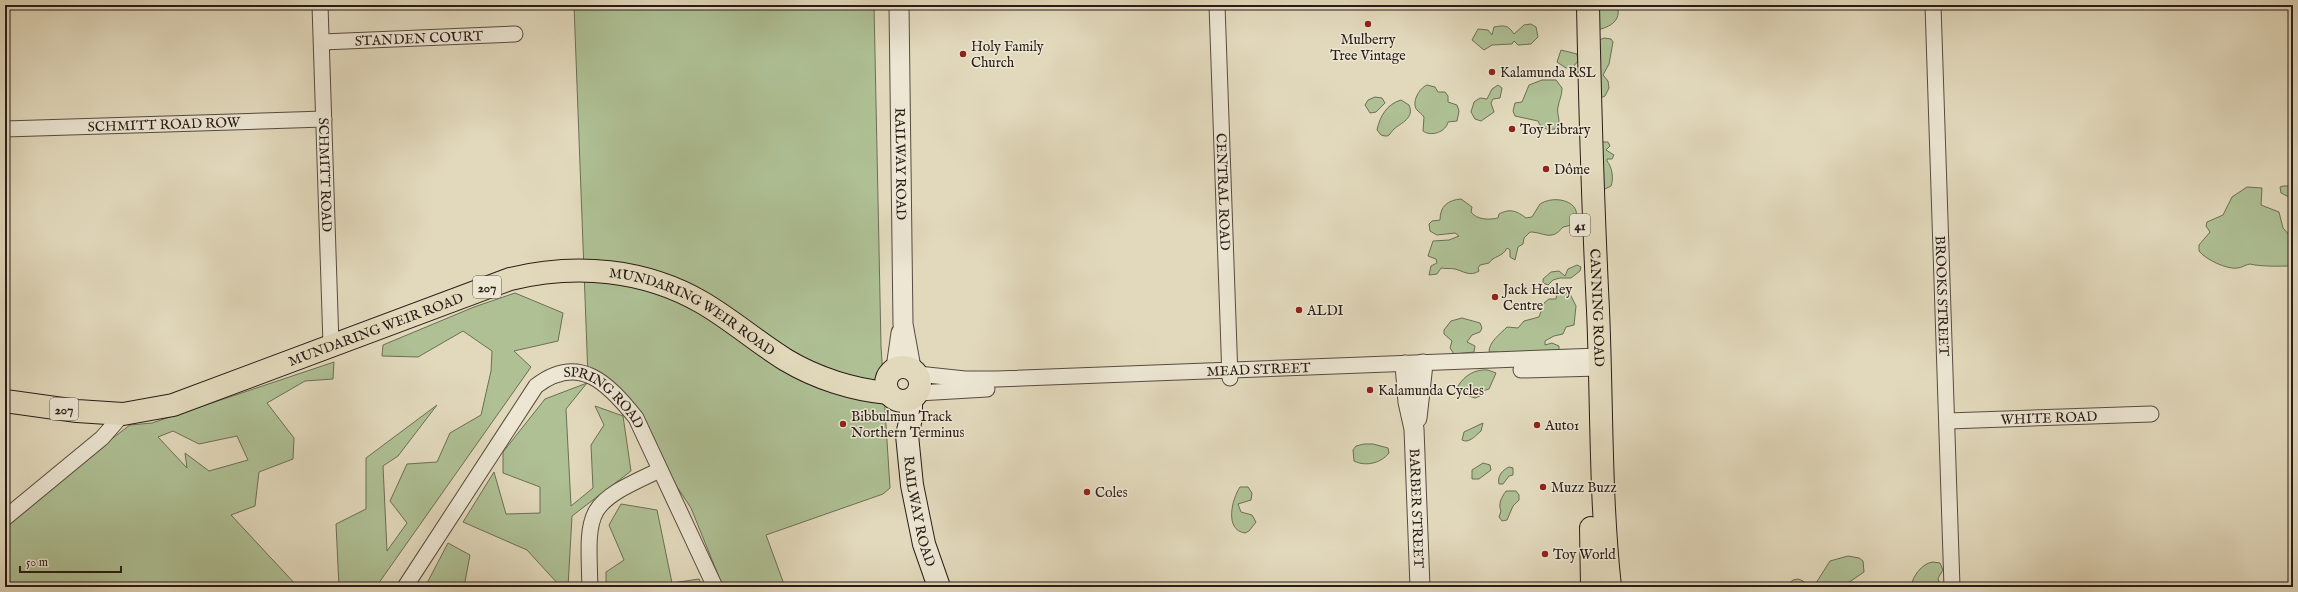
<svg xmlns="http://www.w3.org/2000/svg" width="2298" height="592" viewBox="0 0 2298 592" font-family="'IM FELL English',serif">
  <rect width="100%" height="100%" fill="#e2d9bc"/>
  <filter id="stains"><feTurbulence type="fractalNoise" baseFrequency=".005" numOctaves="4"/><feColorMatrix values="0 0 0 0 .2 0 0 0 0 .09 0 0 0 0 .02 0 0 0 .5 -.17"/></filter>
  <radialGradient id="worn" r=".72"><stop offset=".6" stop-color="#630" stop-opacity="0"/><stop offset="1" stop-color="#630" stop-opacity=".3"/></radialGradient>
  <!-- green -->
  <g fill="#aec094" stroke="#6c6e56" fill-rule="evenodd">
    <polygon points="574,5 874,5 881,346 890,488 883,494 766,535 785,587 723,587 691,508 664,467 632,401 588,377"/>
    <path d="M1597,5H1617C1622,21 1610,27 1597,30Z"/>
    <path d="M1531,24L1536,27L1538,37L1531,44L1518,45L1514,41L1512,44L1492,45L1484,50L1472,40L1478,29L1488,30L1492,35L1494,27C1505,25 1508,25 1514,34L1524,25Z"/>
    <path d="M1604,38L1611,39L1613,42L1609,64L1603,75L1608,81L1609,88L1605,96L1598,99C1583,81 1569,73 1588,52C1593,46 1596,41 1604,38Z"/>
    <polygon points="1561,50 1577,54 1578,61 1574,66 1566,68 1557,62"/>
    <path d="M1542,80H1556L1562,88C1562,96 1559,100 1558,107C1556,116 1563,121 1555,129C1547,130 1541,129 1538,121L1515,116L1513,111L1515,103L1522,102L1529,85Z"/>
    <path d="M1427,85L1435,87L1438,92H1445L1448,96V102L1457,105L1459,111L1457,121L1448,122C1446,132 1431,137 1423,131L1424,117C1422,114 1420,113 1417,110C1411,103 1419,88 1427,85Z"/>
    <polygon points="1498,85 1502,88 1500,98 1493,99 1491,103 1494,112 1481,121 1475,119 1471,112 1474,102 1480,98 1487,99 1492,89"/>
    <polygon points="1375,97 1382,98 1385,103 1376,112 1370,113 1365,105 1368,100"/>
    <path d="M1401,100L1409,105C1415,118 1401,123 1394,129C1389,134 1390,138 1381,135L1377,130C1380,116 1387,104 1401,100Z"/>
    <path d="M1603,142H1608L1610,146L1606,150L1614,155L1612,159H1607V161C1612,167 1614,178 1611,186L1599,192V146Z"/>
    <polygon points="2283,186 2293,186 2293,199 2281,193 2280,187"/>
    <path d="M2247,187L2262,188L2261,205L2279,212L2283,228L2291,237L2293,235V266C2279,266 2263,267 2250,264C2247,264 2241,268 2238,268C2227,270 2205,259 2199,251V245L2210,232L2206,226L2207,222L2223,215L2232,197Z"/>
    <path d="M1461,199L1472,207L1471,212C1477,220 1489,220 1498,218L1499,214C1510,208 1517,211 1526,218L1532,217L1540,204C1557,193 1588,204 1572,225L1563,227C1551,242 1544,232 1530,232L1524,238L1523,244L1518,247L1515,260L1510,257V250L1507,248C1503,257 1493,256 1489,263L1480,265L1478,268L1479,271C1470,277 1463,271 1455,269C1450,268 1446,269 1441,268L1437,274L1429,275L1431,266L1437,263L1436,259L1428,256L1433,241L1449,240L1459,236L1455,233L1437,235L1430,231L1429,224L1432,221L1440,220C1440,206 1448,200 1461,199Z"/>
    <polygon points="1577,265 1581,267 1580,271 1571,278 1560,278 1553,280 1548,285 1543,283 1543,279 1551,272 1559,271 1565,276 1568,269"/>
    <path d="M1559,291L1570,294L1576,306L1574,325L1566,327L1563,334L1554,336L1545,341V345L1552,343L1559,346V353L1499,354L1498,352H1489C1489,342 1500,334 1507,327L1518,328L1524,321L1539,317L1544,303L1549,299H1556L1557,293Z"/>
    <polygon points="515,293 563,313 558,341 514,351 531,367 376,587 339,587 336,524 366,509 366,458 437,405 398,456 383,466 387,551 407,523 390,501 407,464 437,462 450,433 481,415 491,371 492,351 463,331 418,357 382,356 383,345 474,307"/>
    <polygon points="1462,318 1480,323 1482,328 1480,332 1472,335 1467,342 1475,346 1474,352 1454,354 1450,348 1452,341 1444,334 1444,330 1451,321"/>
    <path d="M334,362L333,379L305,381L267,403L294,438L293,459L259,472L255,506L231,515L298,587H5V528L93,453L130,425L152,423ZM173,431L199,444L237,436L248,460L209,471L185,453L187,468L158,437Z"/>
    <path d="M1488,370L1496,373L1489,389L1482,391L1480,396L1475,398L1460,393L1458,386C1465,375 1475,369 1488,370Z"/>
    <polygon points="587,383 566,409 571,506 593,488 591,445 604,425 595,406 623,416 631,471 572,516 568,587 558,587 559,585 527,550 463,522 494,472 506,514 540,513 540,487 503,473 503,452 545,399"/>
    <path d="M1483,423L1481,431C1476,435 1469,444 1462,440L1464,432Z"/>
    <path d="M1364,444H1373L1388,448L1389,453C1381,463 1366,467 1354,461L1353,450L1356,446Z"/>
    <polygon points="1483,463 1490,465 1491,470 1479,479 1472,479 1472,470"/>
    <path d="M1509,467L1513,468V475L1509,476L1503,484H1499C1497,477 1502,470 1509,467Z"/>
    <path d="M1240,487H1248L1252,493L1251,500L1238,504L1241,512L1252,515L1256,522L1249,531L1245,533C1224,530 1232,499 1240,487Z"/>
    <path d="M1506,491H1516L1519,495V500L1513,506L1507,520L1502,521L1499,517L1501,511C1498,504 1501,498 1506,491Z"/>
    <polygon points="621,504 657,510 672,583 699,579 703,587 606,587 606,572 624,560 609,525"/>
    <polygon points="448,543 470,555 464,587 425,587"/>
    <polygon points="1848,556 1859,558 1863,561 1864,572 1842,587 1819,587 1816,583 1830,561"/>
    <path d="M1933,562L1940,563L1943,570L1938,578L1940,587H1911C1912,577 1922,563 1933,562Z"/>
    <polygon points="1798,579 1803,581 1808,587 1785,587 1793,580"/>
  </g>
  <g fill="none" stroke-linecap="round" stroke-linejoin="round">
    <!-- minor casing -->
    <g stroke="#584b40" stroke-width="17">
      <g id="minor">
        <path id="s1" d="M320,5L331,345"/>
        <path id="s2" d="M1217,5L1230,378"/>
        <path id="s3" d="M1933,5L1952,587"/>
        <path id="s4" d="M322,42L515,34"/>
        <path id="s5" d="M5,129L324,119"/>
        <polyline points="1521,370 1599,368"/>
        <path id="s6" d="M918,374L965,379H996L1599,356"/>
        <polyline points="918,393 987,389"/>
        <path id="s7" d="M1948,421L2151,414"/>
        <polyline points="5,518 102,438 123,414"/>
        <path id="s8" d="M405,587L536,386C579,353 608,383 636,418L715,587"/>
        <path d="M590,587C587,507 586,504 660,470"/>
      </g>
    </g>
    <!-- tertiary casing -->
    <g stroke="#584b40" stroke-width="21">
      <g id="tertiary">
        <path id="s9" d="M899,5L903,324L911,368"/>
        <path id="s10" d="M1405,365L1408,402L1414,429L1420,587"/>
        <polyline points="896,368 901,333"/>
        <polyline points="1417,418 1423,364"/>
      </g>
    </g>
    <!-- secondary casing -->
    <g stroke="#2a1c17" stroke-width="24">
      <g id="secondary">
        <path id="s11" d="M911,400V418L907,435L912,485L924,544L939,587"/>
      </g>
    </g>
    <!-- primary casing -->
    <g stroke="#2a1c17" stroke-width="24">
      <g id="primary">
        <path id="s12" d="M1588,5C1590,107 1593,208 1598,310C1602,402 1600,495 1610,587"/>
        <circle cx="903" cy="384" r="17"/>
        <path id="s13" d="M5,401L77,411L123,414L173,405L510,279C576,263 645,269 703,303C732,320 757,342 786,360C816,378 853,390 888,393"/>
        <polyline points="1591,528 1592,587"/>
      </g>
    </g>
    <!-- minor -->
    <use href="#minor" stroke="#ece6d3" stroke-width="15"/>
    <!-- tertiary -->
    <use href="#tertiary" stroke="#ece6d3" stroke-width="19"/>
    <!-- secondary -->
    <use href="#secondary" stroke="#ece6d3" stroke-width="22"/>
    <!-- primary -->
    <use href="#primary" stroke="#e2d9bc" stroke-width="22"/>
  </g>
  <!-- markers -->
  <g fill="#8f2418" stroke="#ece6d3" stroke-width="1.5">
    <circle cx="1368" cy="24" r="4"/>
    <circle cx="963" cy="54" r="4"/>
    <circle cx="1492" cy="72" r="4"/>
    <circle cx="1512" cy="129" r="4"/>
    <circle cx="1546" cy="169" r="4"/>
    <circle cx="1495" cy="297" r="4"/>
    <circle cx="1299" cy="310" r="4"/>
    <circle cx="1370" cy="390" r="4"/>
    <circle cx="843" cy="424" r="4"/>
    <circle cx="1537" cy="425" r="4"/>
    <circle cx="1543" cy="487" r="4"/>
    <circle cx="1087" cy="492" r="4"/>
    <circle cx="1545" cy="554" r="4"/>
  </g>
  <g text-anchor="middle" stroke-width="3" stroke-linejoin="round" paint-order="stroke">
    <!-- shield labels -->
    <g fill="#ece6d3" stroke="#64594f" stroke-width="1">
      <rect x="1570" y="214" width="20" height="22" rx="3"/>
      <rect x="473" y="276" width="28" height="22" rx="3"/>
      <rect x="50" y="398" width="28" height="22" rx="3"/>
    </g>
    <g font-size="13" font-weight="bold" fill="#2a1c17">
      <text x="1580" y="230">41</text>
      <text x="487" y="292">207</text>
      <text x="64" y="414">207</text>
    </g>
    <!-- street labels -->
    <g font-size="14" fill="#2a1c17" stroke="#ece6d3">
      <text dy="5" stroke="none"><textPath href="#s4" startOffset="97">STANDEN COURT</textPath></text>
      <text dy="5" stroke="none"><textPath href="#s5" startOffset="159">SCHMITT ROAD ROW</textPath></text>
      <text dy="5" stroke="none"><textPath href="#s9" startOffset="159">RAILWAY ROAD</textPath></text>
      <text dy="5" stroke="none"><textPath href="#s1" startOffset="170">SCHMITT ROAD</textPath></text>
      <text dy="5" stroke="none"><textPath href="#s2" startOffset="187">CENTRAL ROAD</textPath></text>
      <text dy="5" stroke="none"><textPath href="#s3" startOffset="291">BROOKS STREET</textPath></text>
      <text dy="5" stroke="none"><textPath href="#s12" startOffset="303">CANNING ROAD</textPath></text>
      <text dy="5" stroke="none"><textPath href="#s13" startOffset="722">MUNDARING WEIR ROAD</textPath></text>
      <text dy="5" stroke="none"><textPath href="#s13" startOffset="386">MUNDARING WEIR ROAD</textPath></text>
      <text dy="5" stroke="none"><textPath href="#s6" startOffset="341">MEAD STREET</textPath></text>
      <text dy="5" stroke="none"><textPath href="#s8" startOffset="321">SPRING ROAD</textPath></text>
      <text dy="5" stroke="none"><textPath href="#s7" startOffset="101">WHITE ROAD</textPath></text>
      <text dy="5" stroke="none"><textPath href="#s10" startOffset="144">BARBER STREET</textPath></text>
      <text dy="5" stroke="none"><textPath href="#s11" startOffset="113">RAILWAY ROAD</textPath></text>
    </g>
    <!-- poi labels -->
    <g font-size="14" fill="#2a1c17" stroke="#ece6d3" text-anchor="start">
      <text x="1368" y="44" text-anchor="middle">Mulberry<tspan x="1368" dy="16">Tree Vintage</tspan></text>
      <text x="971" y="51">Holy Family<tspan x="971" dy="16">Church</tspan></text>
      <text x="1500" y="77">Kalamunda RSL</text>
      <text x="1520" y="134">Toy Library</text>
      <text x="1554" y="174">Dôme</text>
      <text x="1503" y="294">Jack Healey<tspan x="1503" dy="16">Centre</tspan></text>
      <text x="1307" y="315">ALDI</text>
      <text x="1378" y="395">Kalamunda Cycles</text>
      <text x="851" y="421">Bibbulmun Track<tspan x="851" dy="16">Northern Terminus</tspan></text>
      <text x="1545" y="430">Auto1</text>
      <text x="1551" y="492">Muzz Buzz</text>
      <text x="1095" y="497">Coles</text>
      <text x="1553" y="559">Toy World</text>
    </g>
  </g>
  <!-- margin -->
  <rect width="2298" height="592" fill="none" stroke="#e2d9bc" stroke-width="20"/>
  <rect x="6" y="6" width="2286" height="580" fill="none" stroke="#2a1c17" stroke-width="2"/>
  <rect x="10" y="10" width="2278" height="572" fill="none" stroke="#2a1c17"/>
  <!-- scale -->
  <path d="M20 566v6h101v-6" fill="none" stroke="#2a1c17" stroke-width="2"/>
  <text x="26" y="566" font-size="12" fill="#2a1c17" stroke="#ece6d3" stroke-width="3" paint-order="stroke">50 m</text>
  <rect width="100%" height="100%" filter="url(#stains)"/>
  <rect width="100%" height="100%" fill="url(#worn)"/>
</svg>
